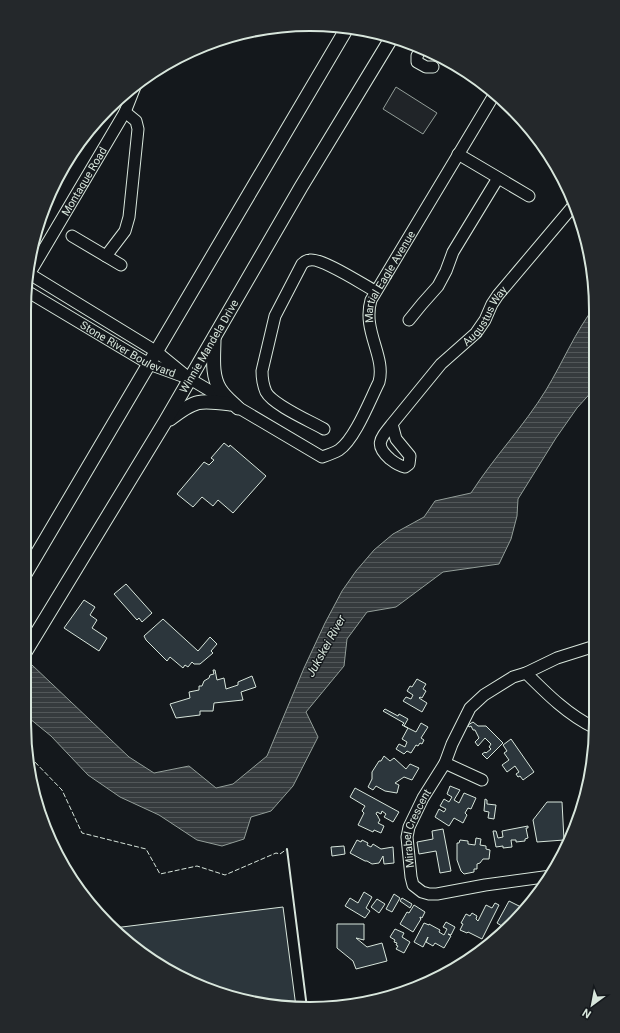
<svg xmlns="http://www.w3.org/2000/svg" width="620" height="1033" viewBox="0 0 620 1033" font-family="Roboto,sans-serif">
  <defs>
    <pattern id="water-rules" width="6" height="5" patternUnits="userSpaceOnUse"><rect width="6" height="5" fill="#363b3e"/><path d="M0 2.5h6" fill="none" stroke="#525759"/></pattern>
  </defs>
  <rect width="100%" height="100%" fill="#14181c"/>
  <!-- garden -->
  <polygon fill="#202428" stroke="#939e99" points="396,87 437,113 423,134 383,109"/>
  <!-- water -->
  <path fill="url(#water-rules)" stroke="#939e99" d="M595,306V388L577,408L556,438L518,499L517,516L511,539L499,564L443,572L396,607L367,612L347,639L344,666L306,712L318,737L293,786L271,811L251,817L244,839L222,846L197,840L159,815L120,797L88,775L51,736L24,714V678L32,665L129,757L154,773L189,766L216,788L233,784L267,756L304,668L325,623L342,591L356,571L374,550L393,534L424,517L435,501L471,493C494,457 524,426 546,390C563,362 575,332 595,306Z"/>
  <!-- building -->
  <g fill="#2c363c" stroke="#d8e6dc">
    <polygon points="224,443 229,447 230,445 266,476 233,513 218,500 213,506 202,497 193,507 177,494 204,462 209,465 214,460 211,458"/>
    <polygon points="126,584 152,613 142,622 139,618 137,620 114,594"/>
    <polygon points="84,600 95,607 90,615 97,620 92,628 107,638 99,651 64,628"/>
    <polygon points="163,619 198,651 210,637 217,644 211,651 213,653 200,664 194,664 192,662 188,667 185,665 183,668 170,657 167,661 146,640 144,636"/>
    <polygon points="213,670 215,670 217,680 224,678 226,689 238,685 238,682 252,676 256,687 241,692 243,700 214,703 213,711 200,711 200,715 176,718 170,704 190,698 189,692 199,690 199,686 202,686 204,681 209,678 210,675 214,674"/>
    <polygon points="417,679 426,684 423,689 426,691 422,698 420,697 419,698 427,703 422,712 403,701 406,697 411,699 413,695 407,691 410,686 412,687"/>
    <polygon points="385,709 398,716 399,714 408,719 404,726 416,732 421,723 428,727 421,738 424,740 422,744 420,743 418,746 416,745 411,753 407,751 404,754 396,749 399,744 405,747 407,742 402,739 408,728 402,725 404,723 383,711"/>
    <polygon points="473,722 478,726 486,726 503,743 487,759 482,754 485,752 486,753 491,749 489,747 491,744 485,738 478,746 475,742 479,738 475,730 473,730 471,726 469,727 468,725"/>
    <polygon points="511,739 534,772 523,780 520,776 518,777 516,774 519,772 515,766 507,772 502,765 509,760 504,753 507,751 503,745"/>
    <polygon points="384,756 390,761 394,758 406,769 410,764 419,768 412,780 404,777 395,783 399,785 397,793 385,791 376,786 373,790 368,787 372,779 372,772 379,761 381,761"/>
    <polygon points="450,786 460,790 454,800 459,803 464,793 476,798 471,809 468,808 465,813 467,815 463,823 454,818 449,826 435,817 439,809 444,812 446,809 440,806 444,799 449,802 452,797 447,794"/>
    <polygon points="355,788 399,812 393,822 384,817 386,814 382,811 381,814 377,812 376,814 378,816 378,817 380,820 378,823 384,826 381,833 374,830 373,832 358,825 364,813 362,811 365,806 350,797"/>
    <polygon points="485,799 487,800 487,804 496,805 494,819 488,818 489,812 484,811"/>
    <polygon points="547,802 562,802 564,840 537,842 533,820"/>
    <polygon points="576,809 582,809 579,818 575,818"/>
    <polygon points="528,826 528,828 526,828 528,838 525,839 525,841 516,842 516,840 511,840 512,847 503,848 503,846 496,847 493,831 496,831 498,838 503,837 502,831"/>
    <polygon points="443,829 451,871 440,873 436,851 419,854 417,842 433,839 432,831"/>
    <polygon points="476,838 481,839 480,845 486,846 486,849 490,850 489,859 483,859 480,863 477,864 477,869 474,869 474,872 464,874 461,871 457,860 457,843 459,843 460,840 468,841 468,844 475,845"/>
    <polygon points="357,840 361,842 362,840 368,843 367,845 371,847 373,844 381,849 393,847 394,863 384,864 383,856 379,863 372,864 367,861 365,861 350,853"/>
    <polygon points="344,846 345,854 332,856 331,847"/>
    <polygon points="364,892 372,897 366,908 370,911 365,918 345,906 350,898 358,903"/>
    <polygon points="394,894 400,898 392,912 386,909"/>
    <polygon points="402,898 412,904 410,908 400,901"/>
    <polygon points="377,899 385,904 379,913 371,907"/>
    <polygon points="509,901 523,908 505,928 497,923"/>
    <polygon points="495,903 499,905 482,939 468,932 467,933 460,930 463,924 461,923 466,914 470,916 472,913 477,916 476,919 478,921 486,905 492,908"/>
    <polygon points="414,905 425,912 422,918 420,917 420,918 421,919 413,932 400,924 407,912 409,913"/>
    <polygon points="283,907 296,1007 218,994 136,950 114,928"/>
    <polygon points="446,922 455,927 451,935 448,934 451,936 444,948 435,943 433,946 426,942 428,937 423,947 414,942 424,923 429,925 429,924 440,930 439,932 444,935 447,929 443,927"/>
    <polygon points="337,924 364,924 364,940 356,938 367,947 382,943 387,961 356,969 353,961 337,948"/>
    <polygon points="395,929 404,933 402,937 410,942 404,953 396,949 398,946 396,945 397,943 394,942 395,940 390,937"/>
  </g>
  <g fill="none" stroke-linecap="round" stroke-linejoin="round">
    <!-- minor casing -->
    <g stroke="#d8e6dc" stroke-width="13">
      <g id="minor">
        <polyline points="422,47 417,56 417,62 426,67 433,67"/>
        <polyline points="458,154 529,196"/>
        <polyline points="72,236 121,265"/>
        <polyline points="106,256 125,231 129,217 138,129 136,121 125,112"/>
        <path id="s1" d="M28,273L157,352L190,379L322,457C328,455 334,453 339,450C355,439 370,400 379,382C386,356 362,331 371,300L494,95"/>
        <path id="s2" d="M28,276L125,112L136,84"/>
        <path id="s3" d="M25,290L149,364L182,376"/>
        <polyline points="409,320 422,304 438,286 446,271 453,252 498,178"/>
        <path id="s4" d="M392,424C380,439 374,445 390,459C395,463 399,466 405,467L409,464L410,456L396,439L392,424L441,364L476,333L485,320L492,304L498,295L574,205"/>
        <path d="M324,429C310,421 273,405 266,392C263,385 262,378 262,371L275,316L302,264C304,262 306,260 310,260C322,258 362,284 375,291"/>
        <path d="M526,673C547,694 568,715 595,728"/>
        <polyline points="445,763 482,780"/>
        <path id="s5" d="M551,876L485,885L437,894H429L422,892L413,885L411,877L407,837L409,827L423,798L445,763L452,744L470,708L484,695L513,677L526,673L557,658L595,646"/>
      </g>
    </g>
    <!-- major casing -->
    <g stroke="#d8e6dc" stroke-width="15">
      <g id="major">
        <path d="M214,339C214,355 211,375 220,389C225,397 232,402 238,408"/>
        <path d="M170,419C196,399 200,400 231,404"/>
        <polyline points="24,576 347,28"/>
        <path id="s6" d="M24,654L165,422L301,187L392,37"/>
      </g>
    </g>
    <!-- minor -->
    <use href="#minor" stroke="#14181c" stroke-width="11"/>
    <!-- major -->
    <use href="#major" stroke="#14181c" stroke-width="13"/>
    <!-- fence -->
    <polyline stroke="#d8e6dc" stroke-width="1" stroke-dasharray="5 2" stroke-linecap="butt" points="30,757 62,790 82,833 146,849 160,874 197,866 225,875 276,853 280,854 287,849"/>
    <!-- wall -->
    <polyline stroke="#d8e6dc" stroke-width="2" points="287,849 307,1008"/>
  </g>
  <g text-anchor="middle" stroke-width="3" stroke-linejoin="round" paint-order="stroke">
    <!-- street labels -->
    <g font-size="11" fill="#d8e6dc" stroke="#14181c">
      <text dy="4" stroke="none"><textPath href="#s2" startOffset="110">Montaque Road</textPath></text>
      <text dy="4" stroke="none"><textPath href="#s1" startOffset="557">Martial Eagle Avenue</textPath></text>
      <text dy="4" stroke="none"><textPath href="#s4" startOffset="253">Augustus Way</textPath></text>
      <text dy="4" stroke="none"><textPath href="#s6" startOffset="359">Winnie Mandela Drive</textPath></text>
      <text dy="4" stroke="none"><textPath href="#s3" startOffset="119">Stone River Boulevard</textPath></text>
      <text dy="4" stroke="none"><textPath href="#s5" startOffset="201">Mirabel Crescent</textPath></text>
    </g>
    <!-- water labels -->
    <g font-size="12" font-style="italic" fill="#d8e6dc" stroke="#14181c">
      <text transform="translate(326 646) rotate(-61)" y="4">Jukskei River</text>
    </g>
  </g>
  <!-- crop -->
  <path d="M0 0H620V1033H0ZM310 31H310A279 279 0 0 1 589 310V723A279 279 0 0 1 310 1002H310A279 279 0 0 1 31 723V310A279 279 0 0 1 310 31Z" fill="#24282b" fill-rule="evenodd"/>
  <path fill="none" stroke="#d8e6dc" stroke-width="2" d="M310 31H310A279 279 0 0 1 589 310V723A279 279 0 0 1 310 1002H310A279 279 0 0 1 31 723V310A279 279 0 0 1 310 31Z"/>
  <!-- north arrow -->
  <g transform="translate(592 1005) rotate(212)" stroke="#14181c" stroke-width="3" paint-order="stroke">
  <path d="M0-3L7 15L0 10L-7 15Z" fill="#d8e6dc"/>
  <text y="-6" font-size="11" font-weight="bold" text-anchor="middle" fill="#d8e6dc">N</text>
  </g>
</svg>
